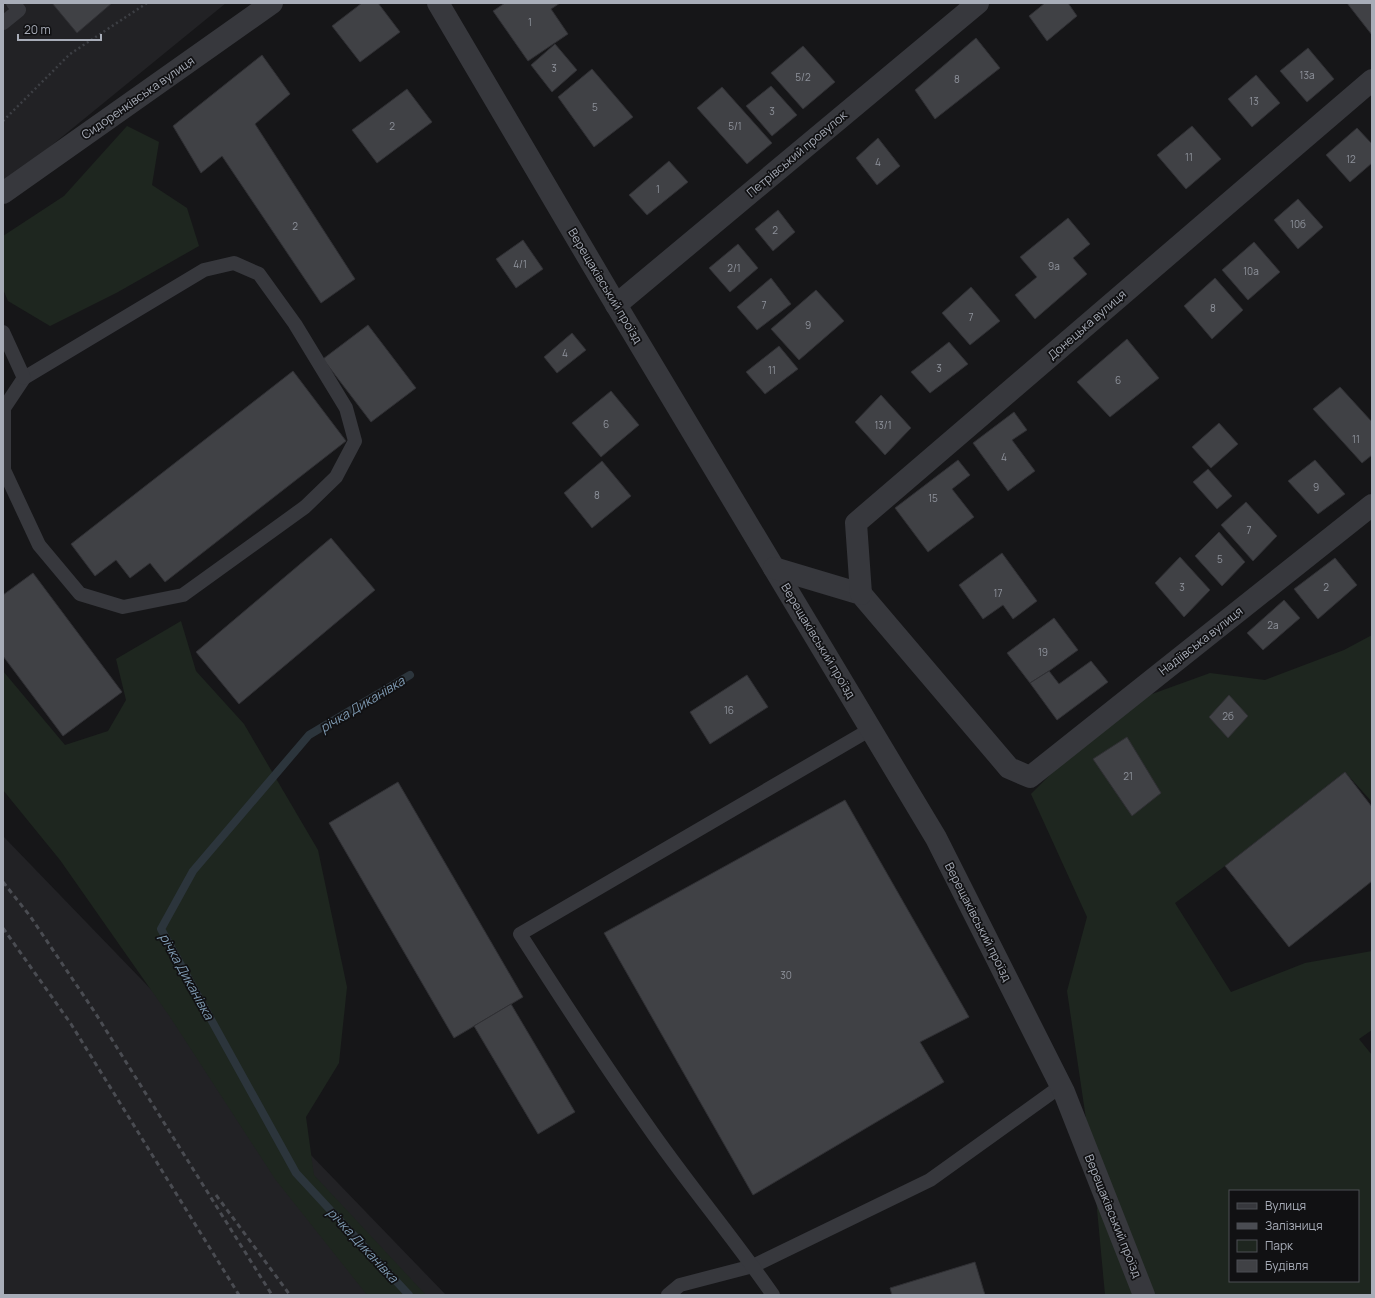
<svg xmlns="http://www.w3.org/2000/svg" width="1375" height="1298" viewBox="0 0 1375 1298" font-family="Manrope,sans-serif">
  <rect width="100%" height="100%" fill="#161618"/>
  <!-- built -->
  <g fill="#222225">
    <polygon points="3,3 226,3 3,185"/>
    <polygon points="3,836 446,1295 3,1295"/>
  </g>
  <!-- green -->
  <g fill="#1e261f" fill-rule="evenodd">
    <polygon points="127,126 159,142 152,185 187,208 199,246 118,292 50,326 8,301 3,289 3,236 64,196"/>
    <polygon points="181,621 196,671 244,724 318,850 347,987 339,1063 306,1117 314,1175 426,1295 367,1295 275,1179 170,1017 60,860 3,790 3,671 65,745 108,731 126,700 116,659"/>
    <path d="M1372,635V802L1345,772L1225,866L1175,903L1231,992L1305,963L1372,951V1030L1359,1039L1372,1055V1295H1105L1093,1166L1067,991L1087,917L1031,794L1119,706L1210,673L1265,680L1344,650ZM1230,1191H1358V1281H1230Z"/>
  </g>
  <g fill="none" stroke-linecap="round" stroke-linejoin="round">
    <!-- stream -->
    <polyline stroke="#2c353c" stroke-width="8" points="409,1295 296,1173 161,929 193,871 309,735 410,675"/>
  </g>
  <!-- building -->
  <g fill="#404145" stroke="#303034">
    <polygon points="52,3 112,3 77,33"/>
    <polygon points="362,3 378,3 400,32 360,62 332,26"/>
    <polygon points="505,3 560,3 551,9 568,34 528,61 493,11"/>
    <polygon points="1045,3 1068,3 1077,16 1047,41 1029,16"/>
    <polygon points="1347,3 1372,3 1372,35"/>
    <polygon points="976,38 1000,68 935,119 915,90"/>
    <polygon points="555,44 577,70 552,92 531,65"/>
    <polygon points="803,46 835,82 803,109 771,73"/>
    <polygon points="1308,48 1334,79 1307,102 1280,71"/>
    <polygon points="262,55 290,94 255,124 355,279 321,303 222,156 201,173 173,126"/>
    <polygon points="592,69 633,117 594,147 558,97"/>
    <polygon points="1256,75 1280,103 1252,127 1228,99"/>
    <polygon points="771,86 797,115 772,136 746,106"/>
    <polygon points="722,87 772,143 747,164 697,108"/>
    <polygon points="407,89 432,122 377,163 352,130"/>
    <polygon points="1192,126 1221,159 1186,189 1157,155"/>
    <polygon points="1357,128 1372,144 1372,163 1350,182 1326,155"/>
    <polygon points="878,138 900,166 877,185 856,158"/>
    <polygon points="669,161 688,182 647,215 629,195"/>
    <polygon points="1298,199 1323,227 1298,249 1274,220"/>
    <polygon points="778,210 795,232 773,251 755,229"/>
    <polygon points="1068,218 1090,244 1073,258 1087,274 1035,319 1015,295 1037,277 1020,257"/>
    <polygon points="523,240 543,269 516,288 496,259"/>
    <polygon points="1254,242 1280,272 1248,300 1222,270"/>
    <polygon points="738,244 758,268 730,292 709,268"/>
    <polygon points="771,278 791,304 757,330 737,307"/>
    <polygon points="1215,278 1243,310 1212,339 1184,306"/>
    <polygon points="971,287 1000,321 970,345 942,313"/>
    <polygon points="816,290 844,321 799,360 771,329"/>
    <polygon points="368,325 416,388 371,422 323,359"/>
    <polygon points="572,333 586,350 557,373 544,357"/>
    <polygon points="1127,339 1159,378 1110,417 1077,382"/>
    <polygon points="949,342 968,364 930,393 911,372"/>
    <polygon points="779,346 798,369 765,394 746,372"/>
    <polygon points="293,371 346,441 165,582 150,563 130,578 116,560 95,576 71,544"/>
    <polygon points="1340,387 1372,422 1372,455 1362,463 1313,409"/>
    <polygon points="611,391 639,425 601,457 572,423"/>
    <polygon points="881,395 911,428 885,455 855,422"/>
    <polygon points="1014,412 1027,430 1012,440 1035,471 1008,491 973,443"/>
    <polygon points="1219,423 1238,444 1211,468 1192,447"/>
    <polygon points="958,460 970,475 952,489 974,517 928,552 895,508"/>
    <polygon points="1315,460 1345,494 1318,514 1288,481"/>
    <polygon points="602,461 631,496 592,528 564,493"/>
    <polygon points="1208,469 1232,496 1217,509 1193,482"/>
    <polygon points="1246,502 1277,536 1253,561 1221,525"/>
    <polygon points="1219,532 1245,562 1222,586 1195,556"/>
    <polygon points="331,538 375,590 239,704 196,652"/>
    <polygon points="1002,553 1037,601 1013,619 1003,605 983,619 959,585"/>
    <polygon points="1180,557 1210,590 1184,617 1155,583"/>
    <polygon points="1335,558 1357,585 1318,619 1294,589"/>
    <polygon points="33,573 122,692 63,736 3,656 3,595"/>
    <polygon points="1284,600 1300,618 1263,650 1247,633"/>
    <polygon points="1054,618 1078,650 1049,671 1030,683 1007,653"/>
    <polygon points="1091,661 1108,682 1057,720 1030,683 1049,671 1059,684"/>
    <polygon points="747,675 768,707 710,744 690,712"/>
    <polygon points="1229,695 1248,716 1228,738 1209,717"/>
    <polygon points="1127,737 1161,793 1132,816 1093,759"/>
    <polygon points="1345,772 1372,807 1372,881 1289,947 1225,866"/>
    <polygon points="398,782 523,997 454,1038 329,823"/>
    <polygon points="845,800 969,1017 920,1042 944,1082 753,1195 604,933"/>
    <polygon points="511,1004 575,1112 538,1134 474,1026"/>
    <polygon points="975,1262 985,1295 892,1295 890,1288"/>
  </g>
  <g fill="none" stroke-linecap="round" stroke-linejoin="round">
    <!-- path -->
    <polyline stroke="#3d3f44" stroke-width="2.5" stroke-dasharray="2 3" stroke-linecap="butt" points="3,121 70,54 147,3"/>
    <!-- service -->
    <g stroke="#37383d" stroke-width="14">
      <polyline points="3,23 19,10 13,3"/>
      <polygon points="234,263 259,274 295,324 346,408 355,441 336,477 305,507 183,595 123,607 80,594 39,545 4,470 4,408 24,378 204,270"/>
      <polyline points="3,332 24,378"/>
      <polyline points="668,1295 680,1285 753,1266 930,1180 1061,1086"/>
      <path d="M773,1295C733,1237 687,1183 647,1125C603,1063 561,998 520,934L871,729"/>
    </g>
    <!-- minor -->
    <g stroke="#37383d" stroke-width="22">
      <polyline points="438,3 609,293 936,838 1064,1092 1144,1295"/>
      <polyline points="3,193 272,3"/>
      <polyline points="616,305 978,3"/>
      <polyline points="774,568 861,594 1009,768 1030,777 1372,505"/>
      <polyline points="861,594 856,523 1372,80"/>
    </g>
    <!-- rail -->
    <g stroke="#4a4c52" stroke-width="3" stroke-dasharray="5 4" stroke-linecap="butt">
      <polyline points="3,882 30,916 94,1011 272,1295"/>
      <polyline points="3,928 71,1024 239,1295"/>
      <polyline points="216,1195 290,1295"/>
    </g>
  </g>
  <g text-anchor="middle" stroke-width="3.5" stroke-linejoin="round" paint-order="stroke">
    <!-- number labels -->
    <g font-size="10" fill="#8e929b">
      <text x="530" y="26">1</text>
      <text x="554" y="72">3</text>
      <text x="1307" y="79">13а</text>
      <text x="803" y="81">5/2</text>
      <text x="957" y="83">8</text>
      <text x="1254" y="105">13</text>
      <text x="595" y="111">5</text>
      <text x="772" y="115">3</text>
      <text x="392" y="130">2</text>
      <text x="735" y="130">5/1</text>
      <text x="1189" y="161">11</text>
      <text x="1351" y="163">12</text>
      <text x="878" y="166">4</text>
      <text x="658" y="193">1</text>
      <text x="1298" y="228">10б</text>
      <text x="295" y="230">2</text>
      <text x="775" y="234">2</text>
      <text x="520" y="268">4/1</text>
      <text x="1054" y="270">9а</text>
      <text x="734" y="272">2/1</text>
      <text x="1251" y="275">10а</text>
      <text x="764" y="309">7</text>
      <text x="1213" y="312">8</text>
      <text x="971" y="321">7</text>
      <text x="808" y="329">9</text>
      <text x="565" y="357">4</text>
      <text x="939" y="372">3</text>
      <text x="772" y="374">11</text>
      <text x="1118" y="384">6</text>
      <text x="606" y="428">6</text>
      <text x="883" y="429">13/1</text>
      <text x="1356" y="443">11</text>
      <text x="1004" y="461">4</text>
      <text x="1316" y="491">9</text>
      <text x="597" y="499">8</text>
      <text x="933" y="502">15</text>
      <text x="1249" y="534">7</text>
      <text x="1220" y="563">5</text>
      <text x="1182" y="591">3</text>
      <text x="1326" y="591">2</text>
      <text x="998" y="597">17</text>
      <text x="1273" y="629">2а</text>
      <text x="1043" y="656">19</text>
      <text x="729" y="714">16</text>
      <text x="1228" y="720">2б</text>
      <text x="1128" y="780">21</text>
      <text x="786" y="979">30</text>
    </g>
    <!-- street labels -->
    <g font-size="12" fill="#a8adb8" stroke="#111113">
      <text transform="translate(138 98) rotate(-35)" y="4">Сидоренківська вулиця</text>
      <text transform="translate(797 154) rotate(-40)" y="4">Петрівський провулок</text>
      <text transform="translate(605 286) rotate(59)" y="4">Верещаківський проїзд</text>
      <text transform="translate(1087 325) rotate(-41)" y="4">Донецька вулиця</text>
      <text transform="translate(818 641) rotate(59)" y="4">Верещаківський проїзд</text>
      <text transform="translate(1201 641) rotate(-38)" y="4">Надіївська вулиця</text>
      <text transform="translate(978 922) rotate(63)" y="4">Верещаківський проїзд</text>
      <text transform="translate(1113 1216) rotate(68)" y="4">Верещаківський проїзд</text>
    </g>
    <!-- water labels -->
    <g font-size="13" font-style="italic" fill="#7f9bb3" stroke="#111113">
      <text transform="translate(362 704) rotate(-31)" y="5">річка Диканівка</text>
      <text transform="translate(187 976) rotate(61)" y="5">річка Диканівка</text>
      <text transform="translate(363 1245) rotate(47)" y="5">річка Диканівка</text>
    </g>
  </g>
  <!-- border -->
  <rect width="1375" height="1298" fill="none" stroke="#a8adb8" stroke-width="8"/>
  <!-- legend -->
  <rect x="1229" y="1190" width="130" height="92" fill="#111113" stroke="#4d4f55"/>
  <rect x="1237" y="1203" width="20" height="6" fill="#37383d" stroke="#4d4f55"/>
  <text x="1265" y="1210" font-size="12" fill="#a8adb8">Вулиця</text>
  <rect x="1237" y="1223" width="20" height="6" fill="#4a4c52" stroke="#4d4f55"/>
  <text x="1265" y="1230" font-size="12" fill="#a8adb8">Залізниця</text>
  <rect x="1237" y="1240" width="20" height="12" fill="#1e261f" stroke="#4d4f55"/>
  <text x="1265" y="1250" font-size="12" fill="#a8adb8">Парк</text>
  <rect x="1237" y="1260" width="20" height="12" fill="#404145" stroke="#4d4f55"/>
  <text x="1265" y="1270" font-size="12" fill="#a8adb8">Будівля</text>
  <!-- scale -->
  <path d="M18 34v6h83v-6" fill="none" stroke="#a8adb8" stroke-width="2"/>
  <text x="24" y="34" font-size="12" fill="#a8adb8" stroke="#111113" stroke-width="3" paint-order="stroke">20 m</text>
</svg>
